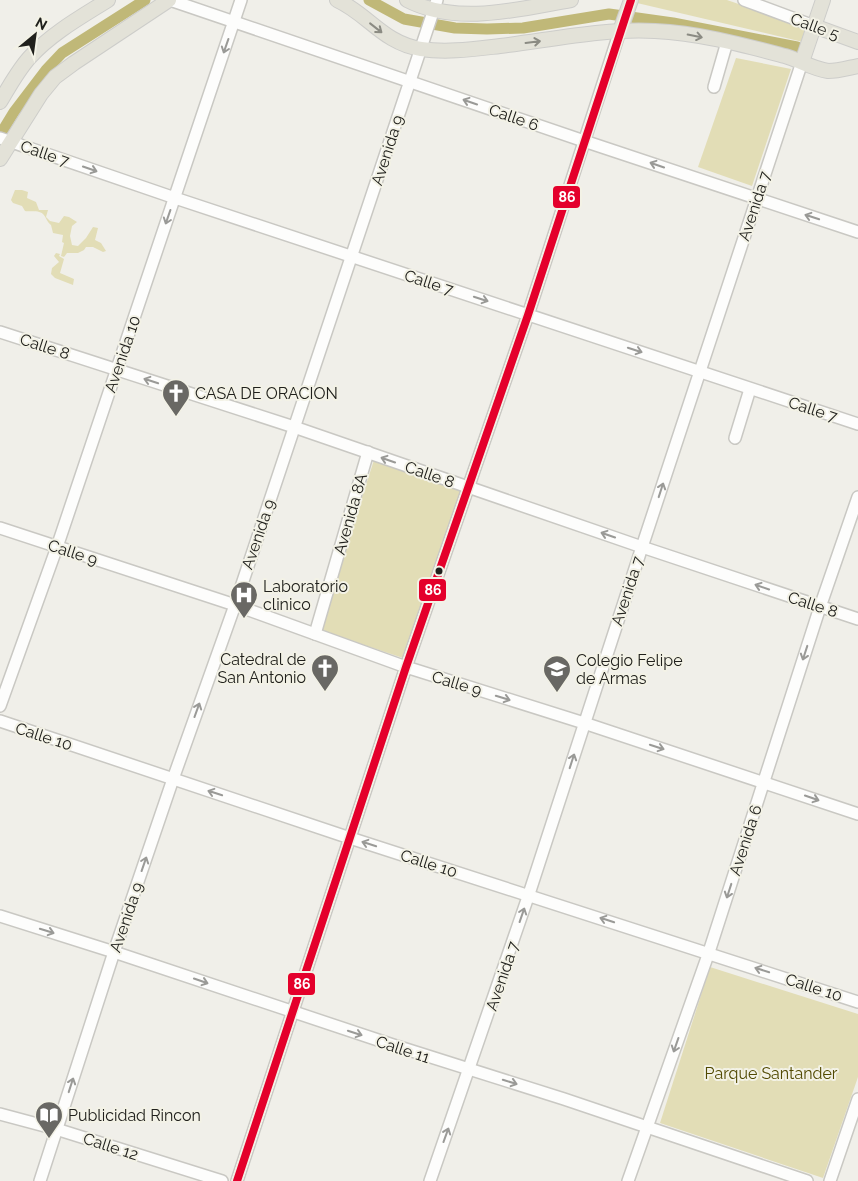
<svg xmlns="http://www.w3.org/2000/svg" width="858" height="1181" viewBox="0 0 858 1181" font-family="Raleway,sans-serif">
  <rect width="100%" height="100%" fill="#f0efe9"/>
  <!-- green -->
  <g fill="#e2ddb6">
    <polygon points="638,0 727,0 805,27 803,42 637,3"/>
    <polygon points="736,58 791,69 752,186 698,167"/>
    <path d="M15,190H22L28,192L27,198L36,202L39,210H48L46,217L50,221L59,223L64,216L69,217L77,222L72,226L70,236L72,245L78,246L86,238L93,227L98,228L95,240L101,243L106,251L103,252L93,247H86L84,250L78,253H67L64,257L61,256L64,243L62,242L63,235L53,233L51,225C47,222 46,217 43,214C39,210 30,212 25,211L22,206L13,203L11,200Z"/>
    <polygon points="56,253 60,254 59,256 64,259 60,273 74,279 73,285 55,278 51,274 52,268 59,262 54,256"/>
    <polygon points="374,460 464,490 409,660 319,630"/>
    <polygon points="710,967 858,1014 858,1077 823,1178 660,1123"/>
  </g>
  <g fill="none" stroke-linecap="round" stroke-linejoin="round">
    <!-- canal -->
    <g stroke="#c0b878" stroke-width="11">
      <polyline points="369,0 404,19 455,28 487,29 523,28 609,14 673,23 797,47"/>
      <polyline points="0,135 14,112 46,70 62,53 145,0"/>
    </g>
    <!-- minor casing -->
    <g stroke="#c9c8c3" stroke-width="14">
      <g id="minor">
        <polyline points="170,0 584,141 858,232"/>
        <polyline points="744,0 814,26"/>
        <polyline points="714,87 727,42"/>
        <polyline points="0,138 175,198 858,424"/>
        <polyline points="0,332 294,427 642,547 858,619"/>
        <polyline points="735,438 750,389"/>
        <polyline points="0,528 235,605 406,667 584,723 858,814"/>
        <polyline points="315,634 368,452"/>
        <polyline points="0,706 57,547 241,0"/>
        <polyline points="0,721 350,838 858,1002"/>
        <polyline points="0,916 114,952 393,1045 564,1099 807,1181"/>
        <polyline points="0,1114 56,1129 222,1181"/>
        <polyline points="40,1181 114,952 173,779 235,605 437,0"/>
        <polyline points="237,1181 406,667 528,315 620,31"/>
        <polyline points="430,1181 529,894 642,547 802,62"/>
        <polyline points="628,1181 709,952 820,607 858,497"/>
        <polyline points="830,1181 858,1099"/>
      </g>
    </g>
    <!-- major casing -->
    <g stroke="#cdcdca" stroke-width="16">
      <g id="major">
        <path d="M337,0C368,14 383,43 421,49C447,53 474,49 500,46C550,40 605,28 655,31C699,33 743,45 785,56C799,60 813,69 828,71C838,71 848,68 858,66"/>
        <path d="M407,0C457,26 519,9 571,0"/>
        <polyline points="814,26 858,42"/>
        <polyline points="620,31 631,0"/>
        <polyline points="802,62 823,0"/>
        <path d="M0,102C9,87 18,70 30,57C52,33 81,17 108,0"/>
        <polyline points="0,159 41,94 55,77 74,63 169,0"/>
      </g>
    </g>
    <!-- minor -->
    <use href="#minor" stroke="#fdfdfc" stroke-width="11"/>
    <!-- major -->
    <use href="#major" stroke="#e3e2d8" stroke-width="14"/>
    <!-- bus-1 casing -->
    <g stroke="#f3f2e6" stroke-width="11">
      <polyline id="bus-1" points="237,1181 406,667 528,315 631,0"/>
    </g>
    <!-- bus-1 -->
    <use href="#bus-1" stroke="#e4002b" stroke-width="8"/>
  </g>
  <!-- one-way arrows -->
  <defs><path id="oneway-shaft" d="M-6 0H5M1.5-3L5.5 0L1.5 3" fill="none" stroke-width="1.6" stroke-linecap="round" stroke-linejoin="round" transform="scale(1.25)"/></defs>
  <g stroke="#8b8b83">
    <use href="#oneway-shaft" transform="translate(376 28) rotate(38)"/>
    <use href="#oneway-shaft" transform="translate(695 36) rotate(11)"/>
    <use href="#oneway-shaft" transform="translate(533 42) rotate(-7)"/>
  </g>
  <g stroke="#9a9a97">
    <use href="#oneway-shaft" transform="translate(226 46) rotate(109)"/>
    <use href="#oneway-shaft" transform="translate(470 102) rotate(-161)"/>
    <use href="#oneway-shaft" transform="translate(657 165) rotate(-161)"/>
    <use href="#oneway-shaft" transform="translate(90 169) rotate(19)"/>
    <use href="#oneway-shaft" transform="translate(168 217) rotate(109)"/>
    <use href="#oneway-shaft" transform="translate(812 217) rotate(-162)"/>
    <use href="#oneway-shaft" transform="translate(481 299) rotate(18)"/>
    <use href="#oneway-shaft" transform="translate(635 350) rotate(18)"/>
    <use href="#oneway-shaft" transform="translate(151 381) rotate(-162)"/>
    <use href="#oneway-shaft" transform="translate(388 460) rotate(-161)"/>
    <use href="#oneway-shaft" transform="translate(661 490) rotate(-72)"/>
    <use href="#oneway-shaft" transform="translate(608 535) rotate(-161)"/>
    <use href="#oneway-shaft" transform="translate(762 587) rotate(-161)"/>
    <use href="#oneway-shaft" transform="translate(805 653) rotate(108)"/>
    <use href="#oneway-shaft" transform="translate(503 698) rotate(17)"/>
    <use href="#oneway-shaft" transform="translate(197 710) rotate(-70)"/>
    <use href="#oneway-shaft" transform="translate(657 747) rotate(18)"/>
    <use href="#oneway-shaft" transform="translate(572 761) rotate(-72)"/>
    <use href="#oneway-shaft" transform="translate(215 793) rotate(-162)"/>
    <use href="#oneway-shaft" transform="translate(812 798) rotate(19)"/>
    <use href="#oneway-shaft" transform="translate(369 844) rotate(-162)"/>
    <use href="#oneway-shaft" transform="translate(144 864) rotate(-71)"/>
    <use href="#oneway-shaft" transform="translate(729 891) rotate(108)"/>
    <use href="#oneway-shaft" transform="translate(522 915) rotate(-71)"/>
    <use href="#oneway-shaft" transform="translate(607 920) rotate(-162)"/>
    <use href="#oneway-shaft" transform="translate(47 931) rotate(17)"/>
    <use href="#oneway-shaft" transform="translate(762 970) rotate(-162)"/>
    <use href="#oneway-shaft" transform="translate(201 981) rotate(19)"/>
    <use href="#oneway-shaft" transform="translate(355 1033) rotate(18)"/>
    <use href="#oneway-shaft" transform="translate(676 1045) rotate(109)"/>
    <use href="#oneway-shaft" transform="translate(510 1082) rotate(17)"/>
    <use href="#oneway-shaft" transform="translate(71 1085) rotate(-72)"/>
    <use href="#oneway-shaft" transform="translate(446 1135) rotate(-70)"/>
  </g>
  <!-- icons -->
  <defs>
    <g id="church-pin" transform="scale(1.4375)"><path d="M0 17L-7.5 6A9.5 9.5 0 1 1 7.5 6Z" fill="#696864" stroke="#f3f2e6"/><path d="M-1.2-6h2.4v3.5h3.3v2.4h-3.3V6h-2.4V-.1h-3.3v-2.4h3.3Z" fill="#fff"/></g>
    <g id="hospital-pin" transform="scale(1.4375)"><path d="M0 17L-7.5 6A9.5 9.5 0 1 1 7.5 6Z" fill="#696864" stroke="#f3f2e6"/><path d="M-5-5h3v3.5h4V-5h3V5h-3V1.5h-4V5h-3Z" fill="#fff"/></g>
    <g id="school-pin" transform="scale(1.4375)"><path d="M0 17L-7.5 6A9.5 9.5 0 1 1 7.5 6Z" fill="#696864" stroke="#f3f2e6"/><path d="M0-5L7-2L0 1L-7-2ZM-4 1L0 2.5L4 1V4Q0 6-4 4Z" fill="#fff"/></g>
    <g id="library-pin" transform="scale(1.4375)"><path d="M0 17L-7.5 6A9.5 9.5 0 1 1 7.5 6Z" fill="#696864" stroke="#f3f2e6"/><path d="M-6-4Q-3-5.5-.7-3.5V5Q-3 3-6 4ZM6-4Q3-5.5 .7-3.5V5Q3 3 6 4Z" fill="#fff"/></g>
  </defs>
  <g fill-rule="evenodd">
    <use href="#church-pin" x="176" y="393"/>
    <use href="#hospital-pin" x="244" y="595"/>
    <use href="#church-pin" x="325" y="668"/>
    <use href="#school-pin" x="557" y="669"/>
    <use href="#library-pin" x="49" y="1115"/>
  </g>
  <!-- markers -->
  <circle fill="#20201c" stroke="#f3f2e6" stroke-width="2" cx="439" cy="571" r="4.5"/>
  <g text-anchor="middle" stroke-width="4" stroke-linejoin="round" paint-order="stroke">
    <!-- street labels -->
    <g font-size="16" fill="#20201c" stroke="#f3f2e6">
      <text transform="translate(815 26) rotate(20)" y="6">Calle 5</text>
      <text transform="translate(514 117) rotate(19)" y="6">Calle 6</text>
      <text transform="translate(387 150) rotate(-72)" y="6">Avenida 9</text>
      <text transform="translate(45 153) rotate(19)" y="6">Calle 7</text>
      <text transform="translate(754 206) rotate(-72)" y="6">Avenida 7</text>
      <text transform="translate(429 282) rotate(18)" y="6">Calle 7</text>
      <text transform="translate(45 346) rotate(18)" y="6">Calle 8</text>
      <text transform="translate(122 354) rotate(-71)" y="6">Avenida 10</text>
      <text transform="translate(813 409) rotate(18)" y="6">Calle 7</text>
      <text transform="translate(430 474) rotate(19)" y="6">Calle 8</text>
      <text transform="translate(350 514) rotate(-74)" y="6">Avenida 8A</text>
      <text transform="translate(258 534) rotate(-71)" y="6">Avenida 9</text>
      <text transform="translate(73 552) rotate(18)" y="6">Calle 9</text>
      <text transform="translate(627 591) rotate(-72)" y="6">Avenida 7</text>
      <text transform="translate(813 604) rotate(18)" y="6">Calle 8</text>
      <text transform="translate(457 683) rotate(17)" y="6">Calle 9</text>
      <text transform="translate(44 736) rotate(18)" y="6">Calle 10</text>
      <text transform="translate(745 840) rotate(-72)" y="6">Avenida 6</text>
      <text transform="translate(429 863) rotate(18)" y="6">Calle 10</text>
      <text transform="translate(126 917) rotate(-71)" y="6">Avenida 9</text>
      <text transform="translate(502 976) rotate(-71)" y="6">Avenida 7</text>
      <text transform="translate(814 987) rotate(18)" y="6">Calle 10</text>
      <text transform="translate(403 1049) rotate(18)" y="6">Calle 11</text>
      <text transform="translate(111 1146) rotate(18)" y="6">Calle 12</text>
    </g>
    <!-- poi labels -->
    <g font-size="16" fill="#20201c" stroke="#f3f2e6" text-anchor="start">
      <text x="195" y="399">CASA DE ORACION</text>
      <text x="263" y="592">Laboratorio<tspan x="263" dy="18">clinico</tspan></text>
      <text x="306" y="665" text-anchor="end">Catedral de<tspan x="306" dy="18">San Antonio</tspan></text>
      <text x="576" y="666">Colegio Felipe<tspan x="576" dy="18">de Armas</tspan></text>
      <text x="68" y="1121">Publicidad Rincon</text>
    </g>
    <!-- park labels -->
    <g font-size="16" fill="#514900" stroke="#f3f2e6">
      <text x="771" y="1079">Parque Santander</text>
    </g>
  </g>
  <g stroke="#f3f2e6" stroke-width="2">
    <rect x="552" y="185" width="29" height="24" rx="5" fill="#e4002b"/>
    <rect x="418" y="578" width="29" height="24" rx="5" fill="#e4002b"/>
    <rect x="287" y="972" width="29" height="24" rx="5" fill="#e4002b"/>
  </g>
  <g font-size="14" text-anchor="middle" font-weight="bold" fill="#fff">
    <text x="567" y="202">86</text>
    <text x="433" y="595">86</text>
    <text x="302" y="989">86</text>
  </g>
  <!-- north arrow -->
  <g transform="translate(35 35) rotate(29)" stroke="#f3f2e6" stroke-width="4" paint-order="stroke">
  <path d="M0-4L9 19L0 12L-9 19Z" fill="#20201c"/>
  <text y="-8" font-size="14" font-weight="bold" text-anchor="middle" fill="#20201c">N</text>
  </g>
</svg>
